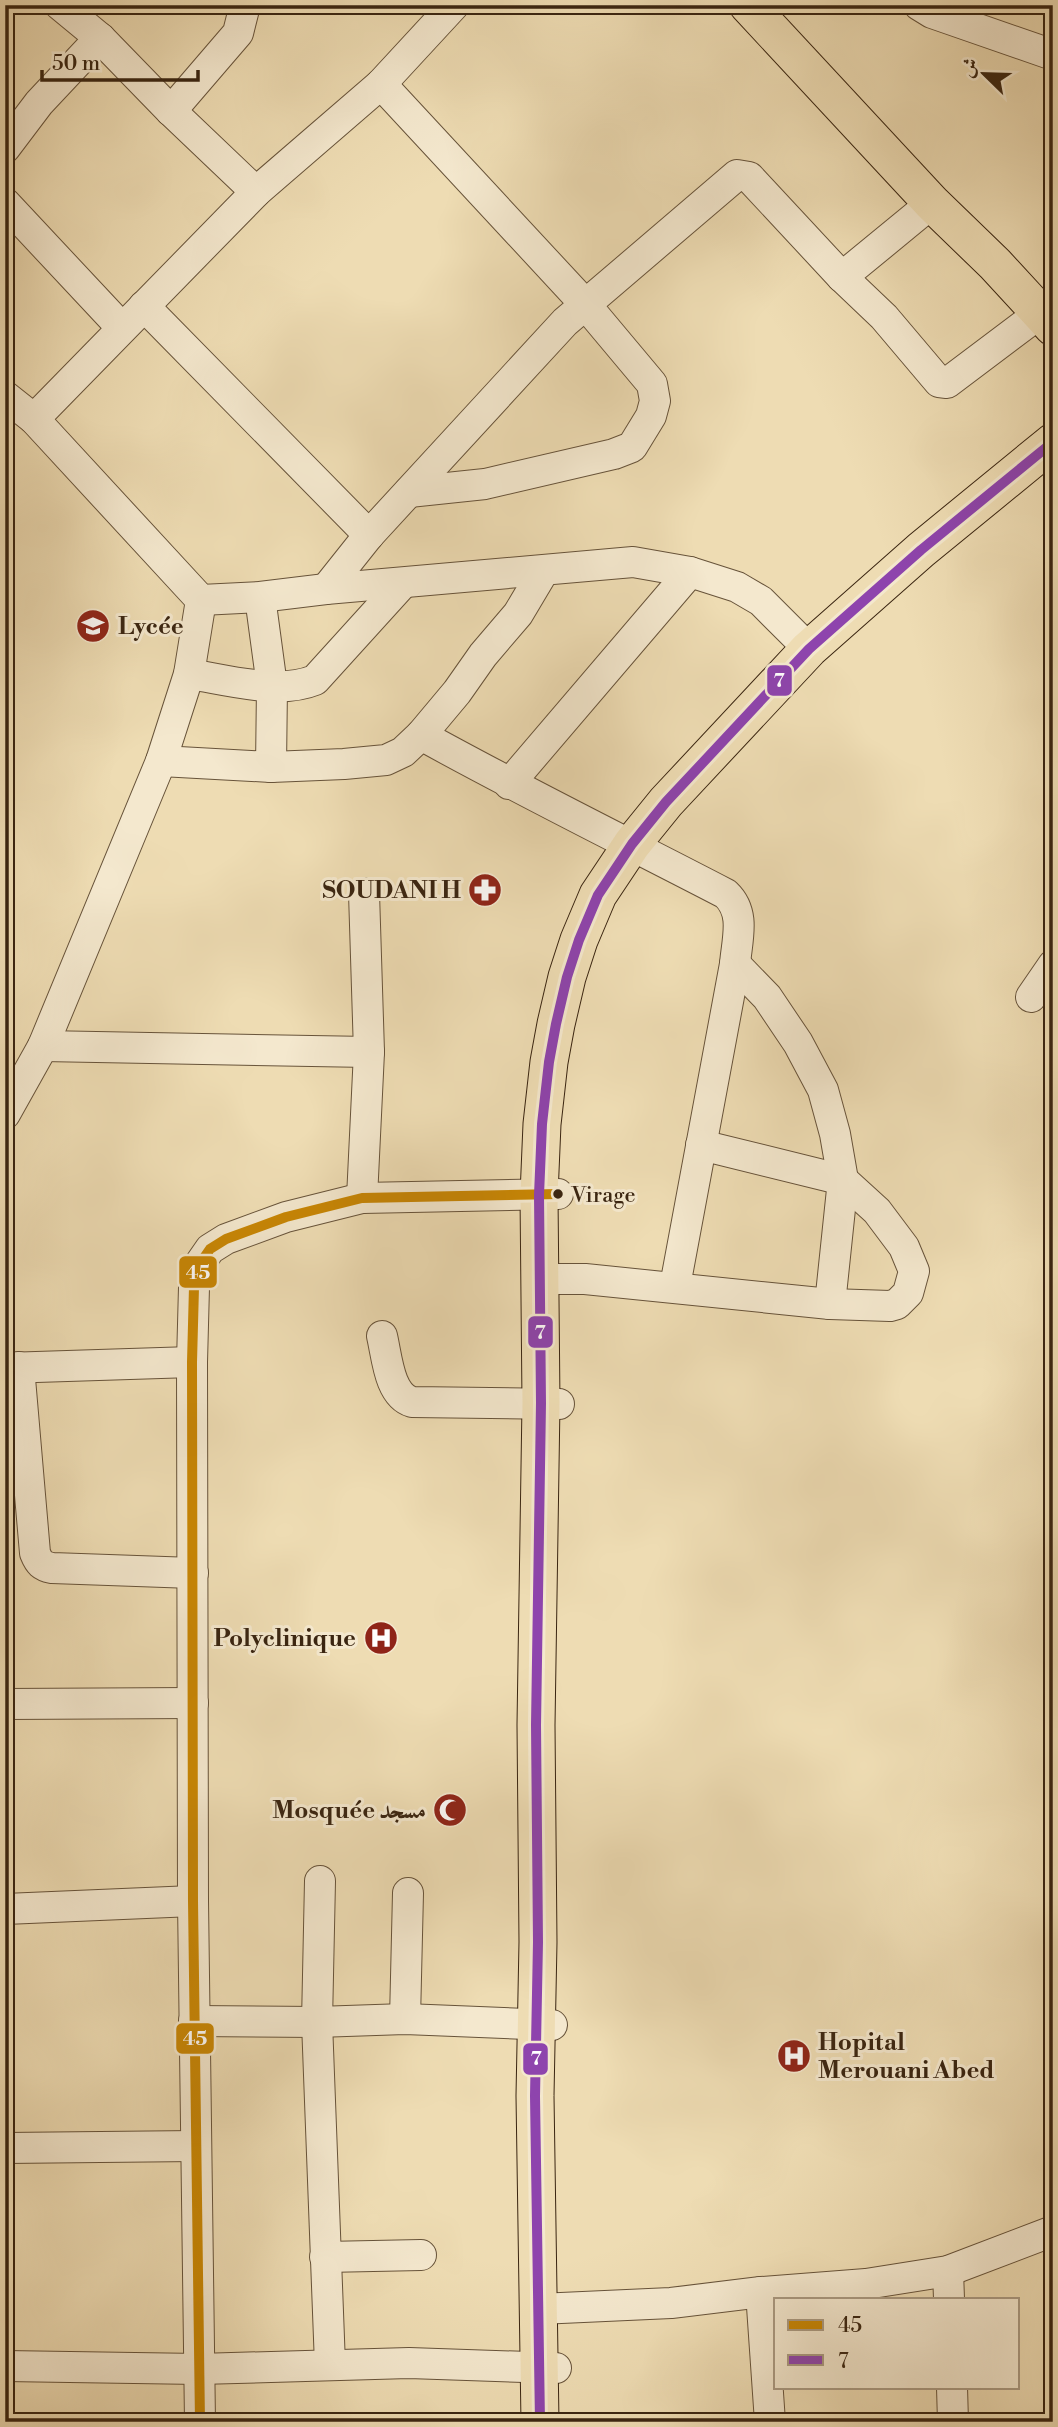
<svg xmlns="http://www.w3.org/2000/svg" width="1058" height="2427" viewBox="0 0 1058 2427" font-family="'Libre Bodoni',Amiri,serif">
  <rect width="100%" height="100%" fill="#eedcb3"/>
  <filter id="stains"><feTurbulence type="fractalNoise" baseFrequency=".00286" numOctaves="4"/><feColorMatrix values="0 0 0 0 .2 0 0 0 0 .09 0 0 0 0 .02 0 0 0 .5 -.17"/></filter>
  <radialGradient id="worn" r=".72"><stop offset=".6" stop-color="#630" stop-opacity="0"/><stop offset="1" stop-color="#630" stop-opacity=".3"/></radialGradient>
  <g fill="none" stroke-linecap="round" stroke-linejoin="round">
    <!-- minor casing -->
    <g stroke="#67533a" stroke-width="32">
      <g id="minor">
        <polyline points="60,5 100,38 171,111 256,192"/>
        <polyline points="919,5 932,13 1053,55"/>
        <polyline points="381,84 585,304 652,384 655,401 651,416 632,447 614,454 485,484 409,492"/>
        <polyline points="171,111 238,33 245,5"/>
        <polyline points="5,148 39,103 100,38"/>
        <polyline points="5,203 122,328"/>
        <polyline points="842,277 932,203"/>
        <polyline points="144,306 369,535"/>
        <polyline points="5,396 34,419 201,600 260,597 326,589 633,562 690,572 737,587 761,601 809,649"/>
        <polyline points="34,419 256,192 381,84 454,5"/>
        <polyline points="326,589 369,535 565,322 737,175 749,177 842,277 884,317 939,382 947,383 1040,313"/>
        <polyline points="260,597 272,686 271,767"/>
        <path d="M189,674C228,680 278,695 315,680L403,583"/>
        <path d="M421,735C522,791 624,841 726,894C746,913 737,939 735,964L675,1286"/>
        <polyline points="161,761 271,767 344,764 386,760 403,752 421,735 457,692 483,655 518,614 543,572"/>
        <polyline points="509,784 690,572"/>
        <polyline points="364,893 369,1052"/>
        <polyline points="735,964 767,997 798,1043 823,1090 835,1134 843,1180 830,1304"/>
        <polyline points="1031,997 1053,965"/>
        <polyline points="43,1046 369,1052 362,1198"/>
        <polyline points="5,1114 43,1046 161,761 189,674 201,600"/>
        <polyline points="558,1279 585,1279 830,1304 890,1306 897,1304 908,1293 914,1271 904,1247 877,1211 843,1180 701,1145"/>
        <path d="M382,1336C387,1357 389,1395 412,1402L559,1404"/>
        <path d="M19,1367L35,1553C39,1563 42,1566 52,1568L193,1573"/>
        <polyline points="5,1368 192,1362"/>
        <polyline points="5,1704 193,1703"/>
        <polyline points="320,1881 317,2022 330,2365"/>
        <polyline points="5,1909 193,1901"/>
        <polyline points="405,2019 408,1893"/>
        <polyline points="194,2021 317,2022 405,2019 552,2025"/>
        <polyline points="5,2148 196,2146"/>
        <polyline points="325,2257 421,2255"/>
        <polyline points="948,2271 949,2299"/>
        <polyline points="761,2292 770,2422"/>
        <polyline points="539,2309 671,2303 761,2292 866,2284 948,2271 1053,2231"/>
        <polyline points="5,2366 199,2369 409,2363 556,2368"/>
        <polyline points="952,2387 953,2422"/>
        <polyline points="200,2422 193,1901 192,1362 194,1287 201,1262 210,1249 226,1239 286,1217 362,1198 558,1194"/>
      </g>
    </g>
    <!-- major casing -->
    <g stroke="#3a2511" stroke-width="39">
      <g id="major">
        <polyline points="748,5 932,203 995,264 1053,327"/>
        <polyline points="540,2422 535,2096 538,1942 536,1725 541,1403 539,1195 542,1124 549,1062 556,1024 567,977 579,940 598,895 632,844 666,802 809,649 921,550 1053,442"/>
      </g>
    </g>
    <!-- minor -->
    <use href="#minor" stroke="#f4e8ce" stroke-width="30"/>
    <!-- major -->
    <use href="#major" stroke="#eedcb3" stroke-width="37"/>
    <!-- bus-1 casing -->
    <g stroke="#f4e8ce" stroke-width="16">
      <polyline id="bus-1" points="200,2422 193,1901 192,1362 194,1287 201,1262 210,1249 226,1239 286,1217 362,1198 558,1194"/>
    </g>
    <!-- bus-2 casing -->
    <g stroke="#f4e8ce" stroke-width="16">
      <polyline id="bus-2" points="540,2422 535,2096 538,1942 536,1725 541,1403 539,1195 542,1124 549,1062 556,1024 567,977 579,940 598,895 632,844 666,802 809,649 921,550 1053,442"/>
    </g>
    <!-- bus-1 -->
    <use href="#bus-1" stroke="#c88604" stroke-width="10"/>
    <!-- bus-2 -->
    <use href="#bus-2" stroke="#8e44ad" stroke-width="10"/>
  </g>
  <!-- icons -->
  <defs>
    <g id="school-disc" transform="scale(1.75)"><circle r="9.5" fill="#8f2418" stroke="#f4e8ce"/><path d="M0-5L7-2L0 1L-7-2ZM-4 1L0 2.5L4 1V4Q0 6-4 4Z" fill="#fff"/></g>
    <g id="pharmacy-disc" transform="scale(1.75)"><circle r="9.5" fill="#8f2418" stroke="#f4e8ce"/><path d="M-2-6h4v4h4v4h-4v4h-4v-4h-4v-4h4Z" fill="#fff"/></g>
    <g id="hospital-disc" transform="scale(1.75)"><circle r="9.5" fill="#8f2418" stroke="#f4e8ce"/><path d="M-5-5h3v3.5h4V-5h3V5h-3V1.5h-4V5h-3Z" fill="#fff"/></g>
    <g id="mosque-disc" transform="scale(1.75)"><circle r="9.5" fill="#8f2418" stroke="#f4e8ce"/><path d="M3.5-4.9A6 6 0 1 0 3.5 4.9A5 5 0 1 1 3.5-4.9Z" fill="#fff"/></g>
  </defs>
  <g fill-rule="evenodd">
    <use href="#school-disc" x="93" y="626"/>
    <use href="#pharmacy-disc" x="485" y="890"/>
    <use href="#hospital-disc" x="381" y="1638"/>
    <use href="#mosque-disc" x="450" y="1810"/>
    <use href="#hospital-disc" x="794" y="2056"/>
  </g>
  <!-- markers -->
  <circle fill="#3a2511" stroke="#f4e8ce" stroke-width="2.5" cx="558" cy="1194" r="6"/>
  <g text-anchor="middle" stroke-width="6" stroke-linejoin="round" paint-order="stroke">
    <!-- bus labels -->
    <g font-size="22" fill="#3a2511" stroke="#f4e8ce" text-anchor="start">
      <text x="571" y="1202">Virage</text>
    </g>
    <!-- poi labels -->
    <g font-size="24" font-weight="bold" fill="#3a2511" stroke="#f4e8ce" text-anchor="end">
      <text x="118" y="634" text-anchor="start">Lycée</text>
      <text x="461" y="898">SOUDANI H</text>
      <text x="356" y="1646">Polyclinique</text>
      <text x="426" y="1818">Mosquée مسجد</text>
      <text x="818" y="2050" text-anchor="start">Hopital<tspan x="818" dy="28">Merouani Abed</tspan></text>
    </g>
  </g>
  <g stroke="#f4e8ce" stroke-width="2.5">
    <rect x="766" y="664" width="27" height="33" rx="7" fill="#8e44ad"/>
    <rect x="178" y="1255" width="40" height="34" rx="7" fill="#c88604"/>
    <rect x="527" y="1315" width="27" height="34" rx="7" fill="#8e44ad"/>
    <rect x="175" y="2022" width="40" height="33" rx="7" fill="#c88604"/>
    <rect x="522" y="2042" width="27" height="34" rx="7" fill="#8e44ad"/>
  </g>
  <g font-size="19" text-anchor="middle" font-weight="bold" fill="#fff">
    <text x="779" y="687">7</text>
    <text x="198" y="1279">45</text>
    <text x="540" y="1339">7</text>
    <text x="195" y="2045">45</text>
    <text x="536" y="2065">7</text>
  </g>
  <!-- margin -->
  <rect width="1058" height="2427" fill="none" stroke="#eedcb3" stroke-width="28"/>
  <rect x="7" y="7" width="1044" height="2413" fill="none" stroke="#3a2511" stroke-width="3.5"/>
  <rect x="14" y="14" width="1030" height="2399" fill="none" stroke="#3a2511" stroke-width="2"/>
  <!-- legend -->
  <rect x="774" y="2298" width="245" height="91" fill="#f4e8ce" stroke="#aa9a82" stroke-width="2"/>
  <rect x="788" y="2320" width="35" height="10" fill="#c88604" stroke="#aa9a82" stroke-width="2"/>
  <text x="838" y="2332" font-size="21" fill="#3a2511">45</text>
  <rect x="788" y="2355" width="35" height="10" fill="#8e44ad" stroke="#aa9a82" stroke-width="2"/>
  <text x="838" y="2368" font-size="21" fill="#3a2511">7</text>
  <!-- north arrow -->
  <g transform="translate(984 74) rotate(293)" stroke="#f4e8ce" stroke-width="5" paint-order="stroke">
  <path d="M0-5L12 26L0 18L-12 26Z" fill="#3a2511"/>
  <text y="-10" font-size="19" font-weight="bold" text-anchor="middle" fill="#3a2511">ش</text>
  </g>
  <!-- scale -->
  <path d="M42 70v10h156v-10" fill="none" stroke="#3a2511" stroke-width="3.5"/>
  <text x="52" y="70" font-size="21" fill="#3a2511" stroke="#f4e8ce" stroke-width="5" paint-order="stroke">50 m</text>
  <rect width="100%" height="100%" filter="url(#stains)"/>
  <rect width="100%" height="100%" fill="url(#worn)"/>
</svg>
